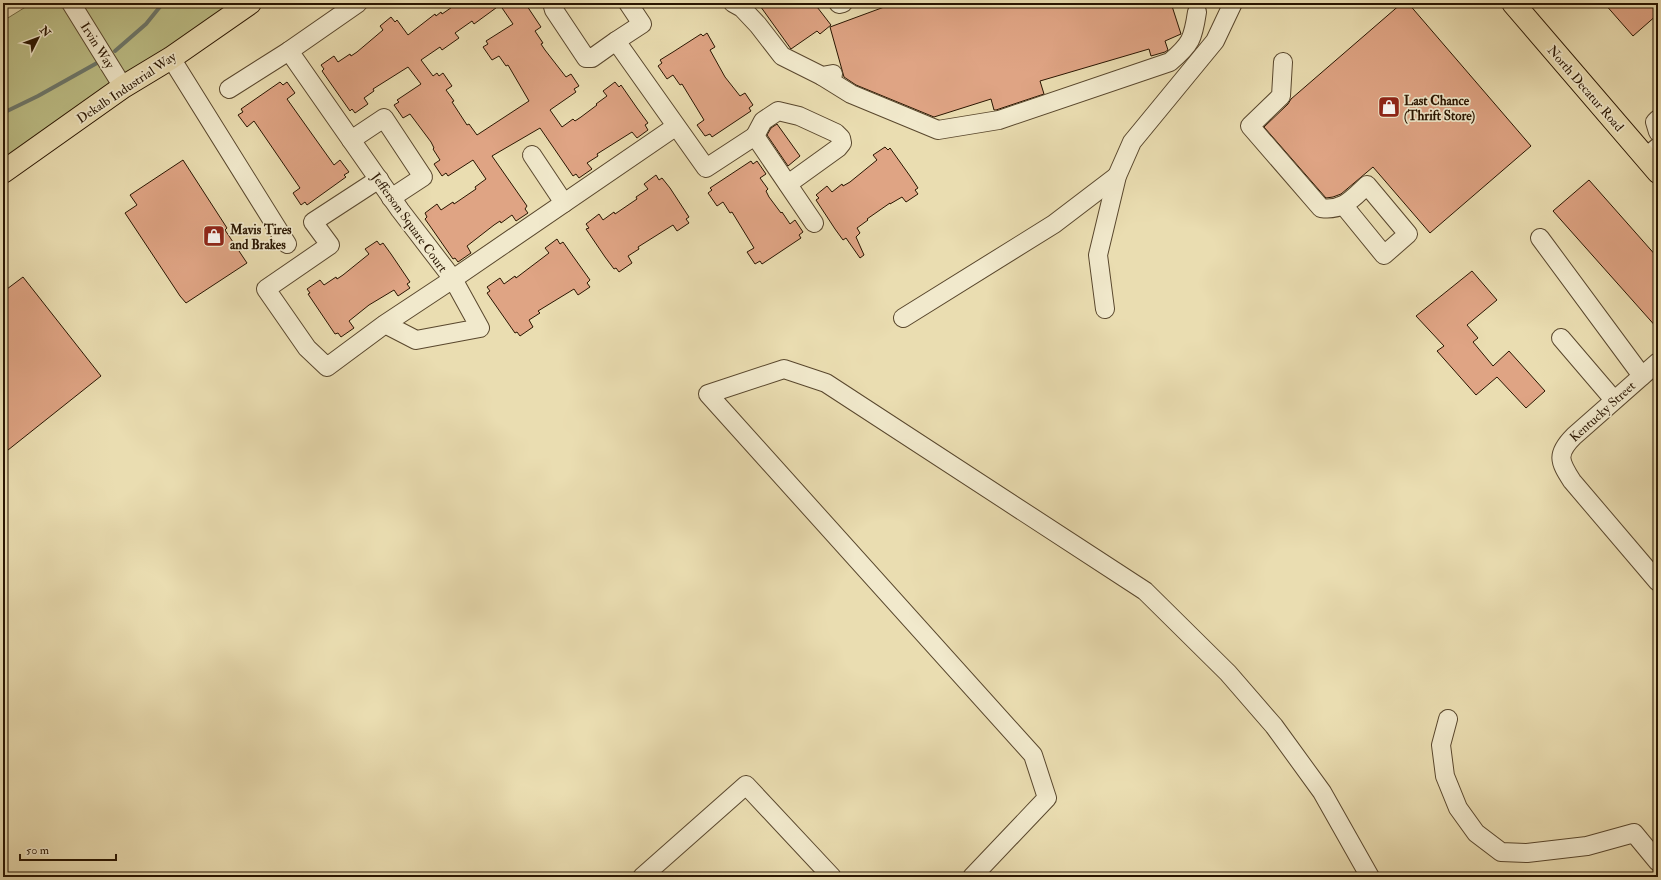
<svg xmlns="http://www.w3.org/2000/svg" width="1661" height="880" viewBox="0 0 1661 880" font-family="'IM FELL Double Pica',serif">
  <rect width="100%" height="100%" fill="#eaddb1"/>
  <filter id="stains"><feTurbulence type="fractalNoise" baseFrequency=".005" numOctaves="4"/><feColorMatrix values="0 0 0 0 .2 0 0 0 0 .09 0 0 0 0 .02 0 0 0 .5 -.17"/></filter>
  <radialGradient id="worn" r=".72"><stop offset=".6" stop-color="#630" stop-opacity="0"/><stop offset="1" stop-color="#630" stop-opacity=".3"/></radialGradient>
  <!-- green -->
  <polygon fill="#bdbf87" stroke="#736a44" points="32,3 253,3 3,178 3,21"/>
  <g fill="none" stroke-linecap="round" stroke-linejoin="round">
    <!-- stream -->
    <g stroke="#6d786c" stroke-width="4">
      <polyline points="115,51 146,24 163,3"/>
      <polyline points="3,113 38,96 97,63"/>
    </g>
  </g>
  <!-- building -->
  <g fill="#dfa484" stroke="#291501" fill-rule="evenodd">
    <path d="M458,3H525L541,27L535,31L543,43L541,44L545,50L566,77L571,74L579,86L574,89L576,92L550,110L562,127L573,119L575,121L581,117L597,105L596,104L607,96L603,91L615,82L619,87L621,85L637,108L648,123L645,125L648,130L637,138L632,132L597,154L598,156L587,163L592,169L579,178L576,174L573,176L540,128L492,156L527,206L525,209L528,213L516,221L512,215L501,223L500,221L494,225L467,246L471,253L458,262L455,258L453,259L430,226L425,219L427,217L425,213L437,204L441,210L453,202L454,204L476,189L475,187L486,179L473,160L448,176L446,173L442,176L434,164L440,160L433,149L434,148L431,142L410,114L403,118L394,105L399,102L397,100L421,84L408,67L373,89L374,91L364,98L368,104L355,113L352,109L350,111L322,71L324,69L321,65L334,56L338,62L350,54L351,56L357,52L383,30L380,26L391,17L395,22L397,20L408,35L435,14L436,16L441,12L442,14ZM500,5L513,24L486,41L488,44L483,47L492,60L499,56L506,66L508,65L529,101L477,135L469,124L467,125L452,102L454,101L446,90L452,86L443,73L439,76L437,73L433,76L421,60L440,47L442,50L459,38L455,33L472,21L474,24Z"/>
    <polygon points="758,3 814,3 831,25 820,34 817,31 791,49"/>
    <polygon points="895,3 1171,3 1181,34 1165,41 1168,50 1165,52 1151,56 1149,49 1040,81 1044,94 996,110 994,110 991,99 934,117 856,85 844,77 830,27"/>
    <polygon points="1402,3 1408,3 1531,146 1430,233 1373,167 1341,194 1333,197 1326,198 1264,127 1288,104 1291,99"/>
    <polygon points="1604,3 1658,3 1658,14 1633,36"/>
    <polygon points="707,33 715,47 710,50 725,77 740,96 745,93 753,105 749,108 751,111 712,137 710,134 705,136 697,125 704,120 682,84 680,85 673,75 667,79 658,66 662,63 660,60 673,52 701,34 703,36"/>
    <polygon points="280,82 283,85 287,82 295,93 287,99 334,165 340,160 349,172 344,175 346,177 307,205 305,202 301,205 293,193 300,188 254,121 247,127 238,115 243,112 241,109"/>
    <polygon points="777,124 800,156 788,166 767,135 771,128"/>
    <polygon points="885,147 888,150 890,148 910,176 918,188 915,190 918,194 906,202 902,197 890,204 890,203 867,219 868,220 857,228 860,233 856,237 864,255 860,258 846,238 843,240 835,229 816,200 819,198 816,195 827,186 832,192 842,184 843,186 850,182 877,160 873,155"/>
    <polygon points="183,160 227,228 225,230 247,263 186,303 180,296 125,213 137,205 130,195"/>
    <polygon points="751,161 753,164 757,161 766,174 760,178 768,189 766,191 769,197 781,213 782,212 790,224 795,220 803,232 799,235 801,238 762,264 760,261 755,264 747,252 754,248 732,212 730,213 723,202 717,206 708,193 712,190 710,188"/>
    <polygon points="656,175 659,180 662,178 670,188 689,217 686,219 689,223 677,231 673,225 638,247 639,249 628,256 632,263 619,272 616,268 614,269 605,257 586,229 589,228 586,224 599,214 603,220 614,212 615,214 637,199 636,197 648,189 644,184"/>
    <polygon points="1589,180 1658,258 1658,329 1553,211"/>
    <polygon points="557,239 560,244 563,242 570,252 590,280 587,283 590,287 578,295 574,289 538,311 540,313 529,320 533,327 520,336 517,332 515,333 487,293 490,291 487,287 500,278 504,284 515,276 516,278 549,253 545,248"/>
    <polygon points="377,241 380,245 383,243 391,254 410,282 407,284 410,288 398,296 394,290 369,305 349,321 354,328 341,337 338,333 335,334 308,294 310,293 307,289 320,280 324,285 336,277 337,279 343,275 369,254 365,249"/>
    <polygon points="1472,271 1497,300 1467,325 1478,338 1473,342 1493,366 1509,351 1545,391 1526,408 1497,377 1476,395 1437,351 1444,346 1416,316"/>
    <polygon points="23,277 101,376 3,454 3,292"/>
  </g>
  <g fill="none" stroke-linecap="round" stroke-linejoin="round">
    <!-- minor casing -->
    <g stroke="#59472d" stroke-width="20">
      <g id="minor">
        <polyline points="71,3 123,87"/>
        <polyline points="358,3 289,51 400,210 453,279 675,127"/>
        <polyline points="552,3 554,10 586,58 592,58 616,41"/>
        <polyline points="628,3 642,24 616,41 706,168 755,136 814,223"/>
        <polyline points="733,3 742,8 758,25 782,56 822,76 833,74"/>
        <polyline points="838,3 839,4 843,3"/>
        <polyline points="171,58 287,244"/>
        <path d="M1283,62L1281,96L1250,126L1321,208C1343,211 1352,199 1367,185L1408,234L1384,255L1344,206"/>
        <path d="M822,76L851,94L938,130L999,120L1170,62C1191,44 1193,39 1197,12"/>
        <polyline points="229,89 289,51"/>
        <polyline points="1658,119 1655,122 1658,132"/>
        <polyline points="755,136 763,121 778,111 799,116 836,133 841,138 842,143 838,148 788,184"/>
        <polyline points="351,140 384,118 423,177 391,198"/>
        <polyline points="532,155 564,203"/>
        <polyline points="1645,158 1658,147"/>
        <polyline points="379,179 313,222 330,245 266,289 307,348 327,367 385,324 453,279 480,328 416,340 385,324"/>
        <polyline points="1540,238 1642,376"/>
        <polyline points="1105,309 1098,255 1117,176 1132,142 1215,41 1233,3"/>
        <polyline points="903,318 1054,224 1117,176"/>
        <polyline points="1561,338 1614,400"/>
        <path d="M1658,362L1574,436C1556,454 1559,461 1572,481L1658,582"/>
        <polyline points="1448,719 1441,745 1445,776 1458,808 1476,833 1501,852 1527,853 1587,846 1634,833 1658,862"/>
        <polyline points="642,877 746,785 832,877"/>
        <polyline points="972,877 1047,798 1033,755 708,394 784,369 826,383 1145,591 1228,673 1274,726 1322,792 1370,877"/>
      </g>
    </g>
    <!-- major casing -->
    <g stroke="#291501" stroke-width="24">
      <g id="major">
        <polyline points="1513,3 1658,172"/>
        <polyline points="3,172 123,87 171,58 250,3"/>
      </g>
    </g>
    <!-- minor -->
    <use href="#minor" stroke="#f1e9cc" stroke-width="18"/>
    <!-- major -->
    <use href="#major" stroke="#eaddb1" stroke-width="22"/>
  </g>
  <!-- icons -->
  <defs>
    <g id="shop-square" transform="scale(1.15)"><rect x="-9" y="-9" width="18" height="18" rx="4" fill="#8f2418" stroke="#f1e9cc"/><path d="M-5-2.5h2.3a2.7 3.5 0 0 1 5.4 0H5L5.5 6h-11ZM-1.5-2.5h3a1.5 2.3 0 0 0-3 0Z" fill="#fff"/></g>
  </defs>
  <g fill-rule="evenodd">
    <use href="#shop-square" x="1389" y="107"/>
    <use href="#shop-square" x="214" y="236"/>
  </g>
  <g text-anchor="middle" stroke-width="3.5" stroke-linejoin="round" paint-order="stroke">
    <!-- street labels -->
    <g font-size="13" fill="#291501" stroke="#f1e9cc">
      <text transform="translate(98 45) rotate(58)" y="5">Irvin Way</text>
      <text transform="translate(126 87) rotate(-34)" y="5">Dekalb Industrial Way</text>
      <text transform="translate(1586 88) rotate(49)" y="5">North Decatur Road</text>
      <text transform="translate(410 222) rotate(54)" y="5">Jefferson Square Court</text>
      <text transform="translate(1602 411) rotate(-42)" y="5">Kentucky Street</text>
    </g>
    <!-- poi labels -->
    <g font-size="13" font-weight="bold" fill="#291501" stroke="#f1e9cc" text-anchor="start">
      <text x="1404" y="105">Last Chance<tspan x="1404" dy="15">(Thrift Store)</tspan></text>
      <text x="230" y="234">Mavis Tires<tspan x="230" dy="15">and Brakes</tspan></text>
    </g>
  </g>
  <!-- margin -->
  <rect width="1661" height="880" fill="none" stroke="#eaddb1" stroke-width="16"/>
  <rect x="4" y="4" width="1653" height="872" fill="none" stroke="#291501" stroke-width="2"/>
  <rect x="8" y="8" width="1645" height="864" fill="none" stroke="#291501"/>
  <!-- north arrow -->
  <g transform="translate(38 38) rotate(48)" stroke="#f1e9cc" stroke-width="3" paint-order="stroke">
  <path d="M0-3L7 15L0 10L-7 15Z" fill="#291501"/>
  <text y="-6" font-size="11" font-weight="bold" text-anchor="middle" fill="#291501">N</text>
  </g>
  <!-- scale -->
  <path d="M20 854v6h96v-6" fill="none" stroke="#291501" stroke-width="2"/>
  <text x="26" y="854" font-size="12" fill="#291501" stroke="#f1e9cc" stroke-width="3" paint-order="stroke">50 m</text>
  <rect width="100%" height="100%" filter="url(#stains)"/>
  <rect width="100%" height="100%" fill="url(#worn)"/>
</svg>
